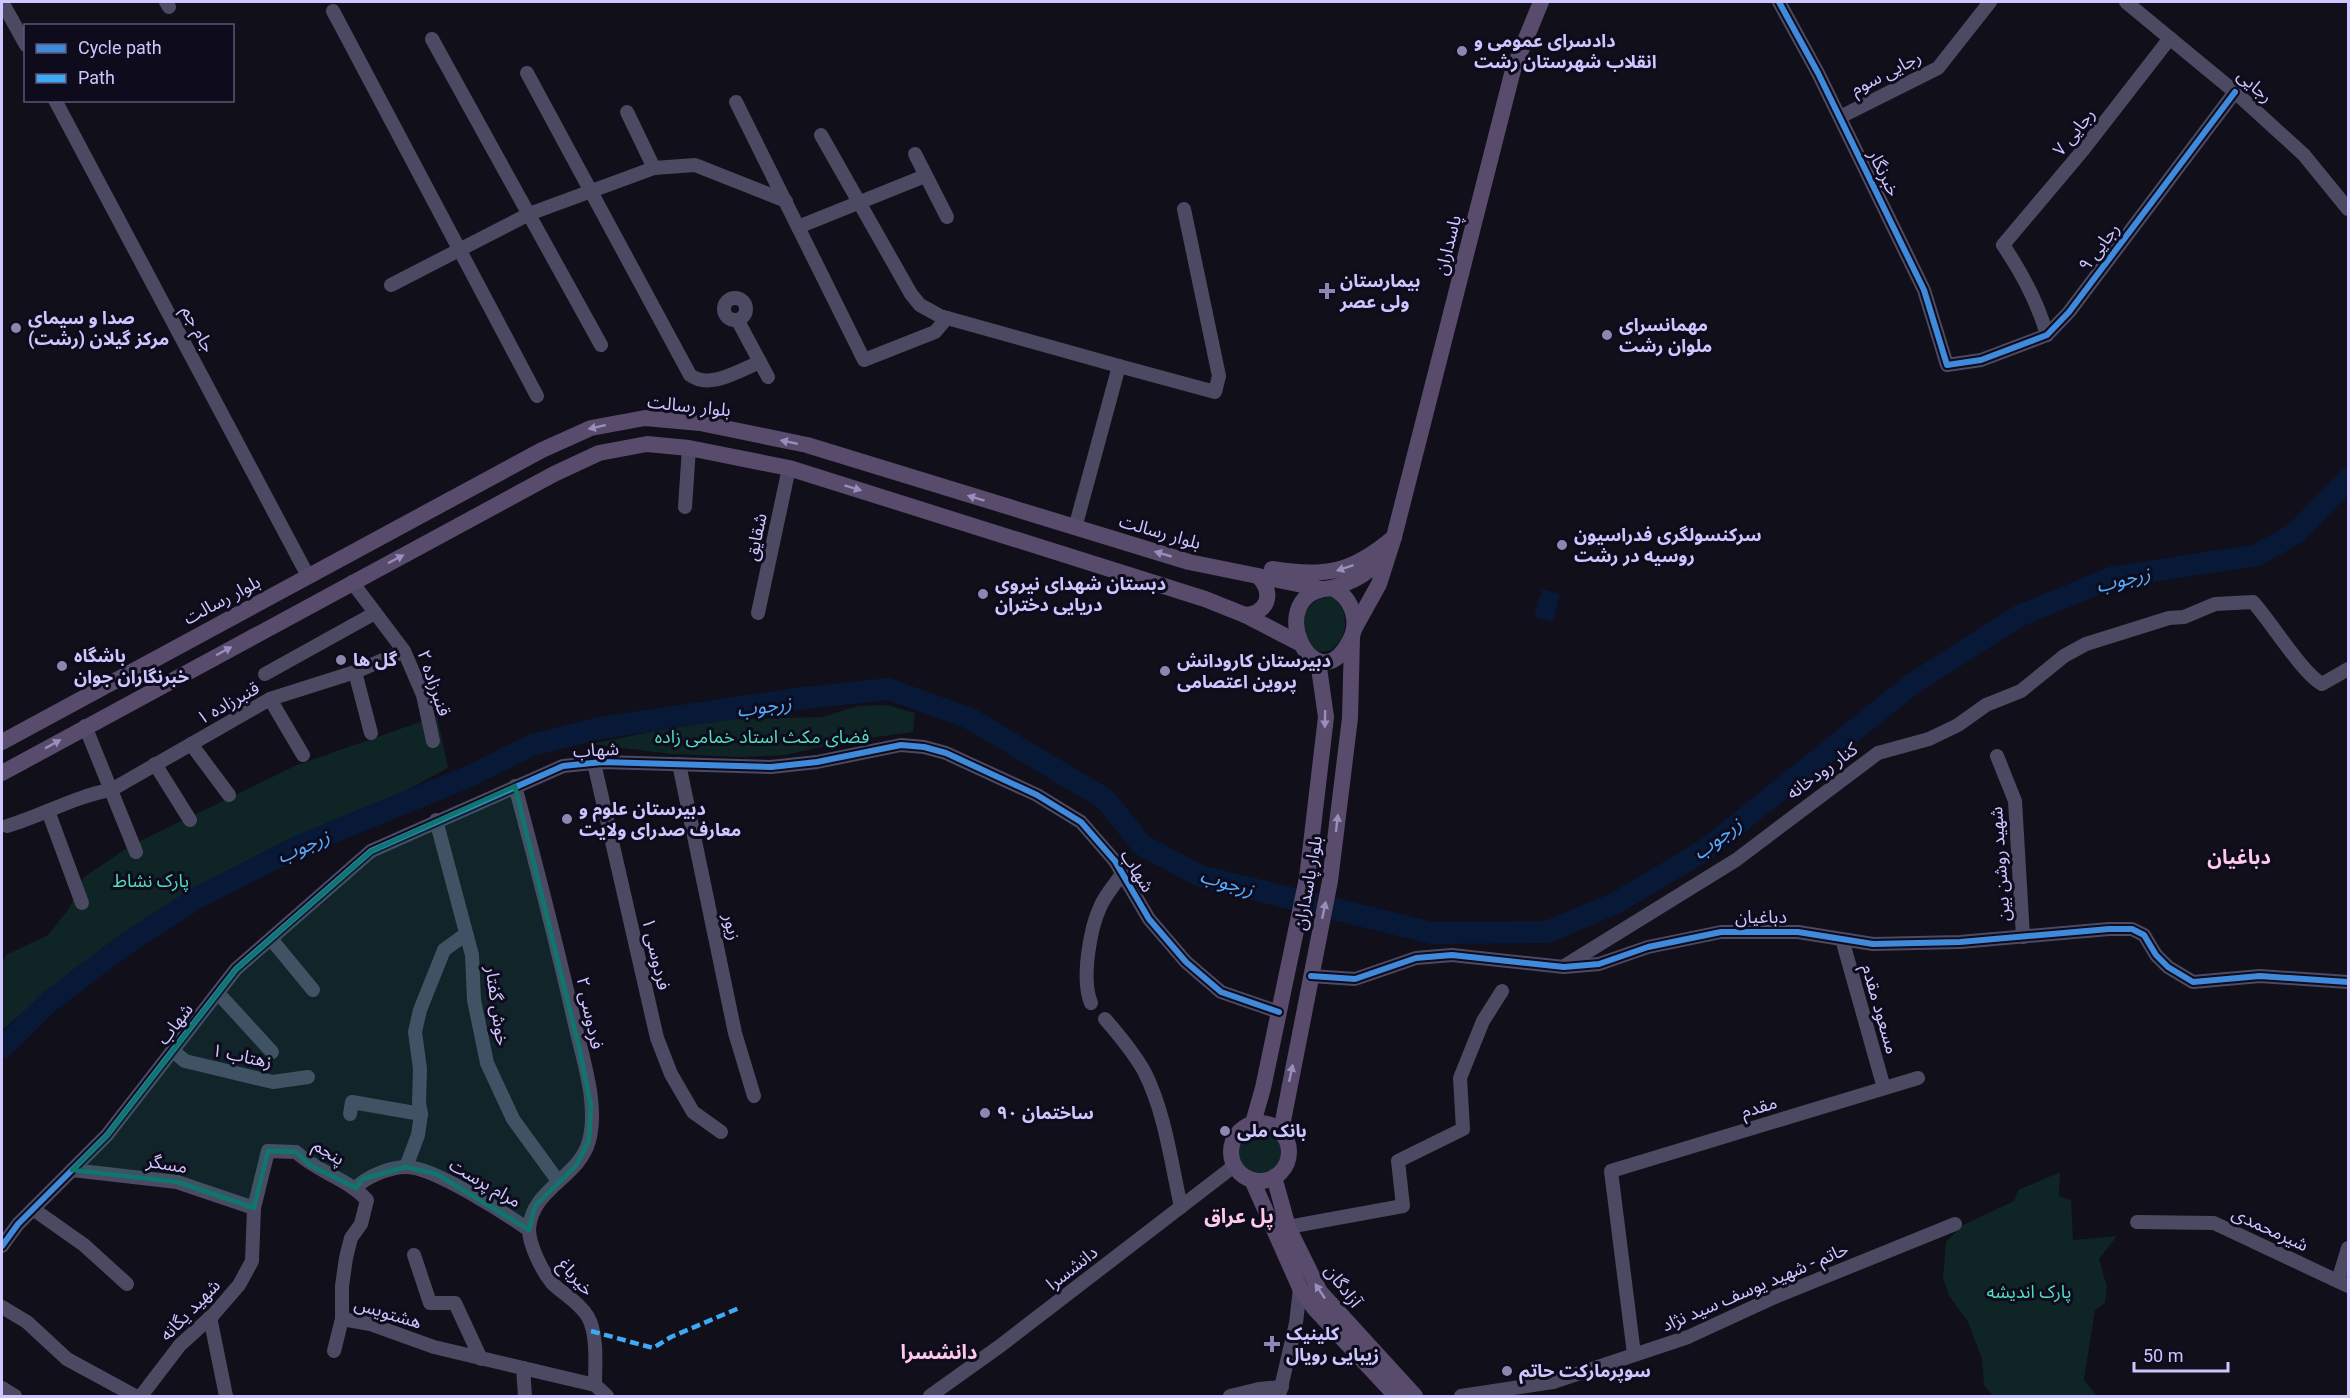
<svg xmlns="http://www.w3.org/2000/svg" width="2350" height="1398" viewBox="0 0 2350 1398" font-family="Roboto,'Noto Sans Arabic',sans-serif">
  <rect width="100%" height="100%" fill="#110f19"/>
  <!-- green -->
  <g fill="#0e2425">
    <path d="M1331,596C1351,611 1349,637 1330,651L1315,652C1312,646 1307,641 1305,635C1297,616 1313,597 1331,596Z"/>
    <polygon points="887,705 915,713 913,732 847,741 786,755 740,757 671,754 591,744 709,720 823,717 857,706"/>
    <polygon points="437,716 448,768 79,965 2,1030 2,964 6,955 48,935 68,910 84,877 132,845 297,765"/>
    <circle cx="1260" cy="1151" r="22"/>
    <polygon points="2060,1172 2059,1196 2071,1200 2073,1240 2117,1236 2099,1259 2107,1287 2105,1303 2095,1310 2084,1380 2097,1396 1993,1396 1984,1385 1982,1359 1968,1322 1950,1297 1943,1279 1946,1242 1963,1225 2014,1201 2018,1190"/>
  </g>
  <!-- water -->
  <polygon fill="#081837" points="1542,589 1560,594 1553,622 1534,617"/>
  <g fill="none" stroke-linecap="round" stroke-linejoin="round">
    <!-- river -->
    <polyline stroke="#081837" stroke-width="22" points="2,1048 50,1001 127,943 197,898 299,846 470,776 532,745 600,728 796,699 888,689 969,718 1105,799 1142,845 1200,876 1432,933 1547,932 1616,903 1705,850 1912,684 2019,616 2114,577 2257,555 2296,533 2348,479"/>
    <!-- minor -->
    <g stroke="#4b4a62" stroke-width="14">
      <polyline points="2,2 26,45"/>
      <polyline points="166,2 169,7"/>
      <polyline points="1779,2 1818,73 1924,290 1947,365 1981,360 2047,335 2069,312 2235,92"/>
      <polyline points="2126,2 2235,92 2304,155 2348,209"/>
      <polyline points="333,11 537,396"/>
      <polyline points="432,39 601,345"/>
      <path d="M527,73L690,375C710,390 740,370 760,362"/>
      <polyline points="55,100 308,576"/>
      <polyline points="736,102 864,360 935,332 947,318"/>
      <polyline points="627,112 654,168"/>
      <polyline points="1840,117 1938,68 1990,2"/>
      <polyline points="821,135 911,294 920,305 940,316 1119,366 1075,528"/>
      <polyline points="915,154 947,217"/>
      <polyline points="798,227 925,176"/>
      <polyline points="391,285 529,214 654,168 695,165 786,201"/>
      <circle cx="735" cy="309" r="11"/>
      <polyline points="738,321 768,377"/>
      <path d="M2047,335C2038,303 2022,273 2003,245L2083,150L2170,38"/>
      <polyline points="1119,366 1215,392 1219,376 1184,209"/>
      <polyline points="685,507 689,448"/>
      <polyline points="352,582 404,651 423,695 433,741"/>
      <polyline points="758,613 789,468"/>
      <polyline points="355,672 371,733"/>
      <polyline points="265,674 375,613"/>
      <polyline points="270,699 303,755"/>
      <polyline points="85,726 136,852"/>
      <polyline points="191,744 229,795"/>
      <polyline points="1997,756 2015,801 2023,937"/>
      <polyline points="594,763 657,1038 671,1074 693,1112 721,1132"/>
      <polyline points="155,764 190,820"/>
      <polyline points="679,764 735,1033 754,1096"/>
      <path d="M515,786C536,864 556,942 574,1020C582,1057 599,1104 589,1141C579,1178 532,1188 529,1229C529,1245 542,1271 552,1283C563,1294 580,1303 588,1317C598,1335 595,1365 595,1385"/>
      <polyline points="48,811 82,903"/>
      <polyline points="436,820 472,955 474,1000 487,1063 513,1119 558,1181"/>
      <path d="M7,826C42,816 75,796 111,790L270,699L355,672L404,651"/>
      <polyline points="271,939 313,990"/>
      <polyline points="1842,939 1884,1088"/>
      <path d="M1566,965L1736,860L1878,753L1929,739L1958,725L1986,705L2021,691L2064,656L2086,644L2169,618L2184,617L2215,604L2253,602C2272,623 2302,673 2322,684L2348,669"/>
      <polyline points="1311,976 1355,979 1416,958 1452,955 1564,967 1599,964 1648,947 1721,932 1798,932 1873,944 1960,942 2109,929 2132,929 2144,935 2156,955 2168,967 2193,982 2260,976 2348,982"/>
      <polyline points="218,993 272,1052"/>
      <path d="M1091,1003C1081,979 1090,928 1101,905C1106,894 1115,884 1122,874"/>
      <path d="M1105,1019C1119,1035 1133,1052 1144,1071C1165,1112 1171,1162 1181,1207"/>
      <polyline points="173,1051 185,1061 273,1082 308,1077"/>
      <polyline points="350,1114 352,1102 421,1114"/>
      <polyline points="406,1167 418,1135 421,1114 419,1103 420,1069 415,1032 420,1010 444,950 466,934"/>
      <polyline points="72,1170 177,1182 254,1208"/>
      <path d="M356,1188C365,1177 390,1167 406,1167C432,1166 506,1214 529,1230"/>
      <polyline points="33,1209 84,1245 127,1284"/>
      <polyline points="2137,1222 2214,1223 2348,1286"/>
      <polyline points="1288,1227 1403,1206 1398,1161 1463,1129 1460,1078 1483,1021 1502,991"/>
      <polyline points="2,1246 18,1224 107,1135 236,969 371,851 563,766 602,762 771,767 817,762 901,745 924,747 946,753 1037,795 1081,822 1115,861 1149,919 1186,962 1221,992 1279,1012"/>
      <polyline points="414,1255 430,1303 455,1303 481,1359"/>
      <polyline points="2338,1281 2348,1248"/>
      <polyline points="2,1307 27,1322 67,1359 135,1396"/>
      <polyline points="210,1317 226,1396"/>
      <polyline points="342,1319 370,1324 434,1347 595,1385 607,1396"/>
      <polyline points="1634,1354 1611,1171 1918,1078"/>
      <polyline points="523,1368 525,1396"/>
      <polyline points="2,1388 15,1396"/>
      <path d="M141,1396L180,1345L213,1315L239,1285L252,1261L254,1208L268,1151L296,1152C317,1172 347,1178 367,1200L361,1224L351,1238L346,1258L342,1286V1319L334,1351"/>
      <polyline points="930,1396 1000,1346 1234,1166"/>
      <polyline points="1230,1396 1259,1389 1282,1387"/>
      <polyline points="1279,1396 1296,1323 1300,1288"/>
      <polyline points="1461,1396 1553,1382 1688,1337 1775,1297 1955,1224"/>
    </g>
    <!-- major -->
    <g stroke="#584b6c" stroke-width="16">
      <path d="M1272,569C1326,578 1353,572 1394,537L1513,70L1541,2"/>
      <path d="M1332,588C1352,597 1361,622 1349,642C1313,708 1260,591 1332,588Z"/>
      <path d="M1332,588C1366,578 1376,567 1394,537L1379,584L1354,629"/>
      <path d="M1245,615C1268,613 1274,594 1259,577"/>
      <polyline points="2,742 542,450 591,428 645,418 700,423 807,445 1189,562 1322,589"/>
      <polyline points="2,773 554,474 599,453 647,444 689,448 789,468 1205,599 1245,615 1299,643"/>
      <circle cx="1260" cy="1152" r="29"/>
      <polyline points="1253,1123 1263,1088 1307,878 1326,717 1318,661"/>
      <polyline points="1281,1131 1330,881 1350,718 1352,638"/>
      <polyline points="1274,1177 1288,1227 1320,1292 1415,1396"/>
      <polyline points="1252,1180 1300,1288 1314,1308 1396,1396"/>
    </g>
    <!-- quiet -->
    <polyline stroke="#3fa9f5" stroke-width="4.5" stroke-dasharray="9 4.5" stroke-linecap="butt" points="591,1331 653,1348 671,1337 739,1308"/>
    <!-- cycleway casing -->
    <g stroke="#0e0b1d" stroke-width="10">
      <g id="cycleway">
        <polyline points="1779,2 1818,73 1924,290 1947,365 1981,360 2047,335 2069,312 2235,92"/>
        <polyline points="1311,976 1355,979 1416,958 1452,955 1564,967 1599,964 1648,947 1721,932 1798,932 1873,944 1960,942 2109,929 2132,929 2144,935 2156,955 2168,967 2193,982 2260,976 2348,982"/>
        <polyline points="2,1246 18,1224 107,1135 236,969 371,851 563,766 602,762 771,767 817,762 901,745 924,747 946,753 1037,795 1081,822 1115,861 1149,919 1186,962 1221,992 1279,1012"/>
      </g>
    </g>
    <!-- cycleway -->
    <use href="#cycleway" stroke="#408adc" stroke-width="6"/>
  </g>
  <!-- one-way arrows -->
  <defs><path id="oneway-solid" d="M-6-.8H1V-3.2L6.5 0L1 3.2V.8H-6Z" transform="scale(1.5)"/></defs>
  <g fill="#998fbd">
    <use href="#oneway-solid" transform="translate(597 427) rotate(167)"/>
    <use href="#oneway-solid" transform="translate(789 442) rotate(-168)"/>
    <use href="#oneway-solid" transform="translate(853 488) rotate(17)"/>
    <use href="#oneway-solid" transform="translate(976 498) rotate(-163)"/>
    <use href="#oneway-solid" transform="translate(1163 554) rotate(-164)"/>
    <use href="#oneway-solid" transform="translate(396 559) rotate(-28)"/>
    <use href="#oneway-solid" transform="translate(1345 568) rotate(162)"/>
    <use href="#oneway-solid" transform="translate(224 651) rotate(-28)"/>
    <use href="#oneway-solid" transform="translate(1325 719) rotate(91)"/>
    <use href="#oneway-solid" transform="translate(53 744) rotate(-29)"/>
    <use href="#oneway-solid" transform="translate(1337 823) rotate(-83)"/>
    <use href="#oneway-solid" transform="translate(1324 910) rotate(-78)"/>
    <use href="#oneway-solid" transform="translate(1291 1073) rotate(-78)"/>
    <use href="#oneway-solid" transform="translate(1320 1291) rotate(-124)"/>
  </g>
  <!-- marked area -->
  <path fill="#0f766e" fill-opacity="0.2" stroke="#0f766e" stroke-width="4.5" stroke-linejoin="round" d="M515,786L580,1051L591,1105L589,1141L576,1166L535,1206L529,1230L436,1174L406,1167L363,1179L356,1188L311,1166L296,1152L268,1151L254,1208L177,1182L72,1170L107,1135L236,969L371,851Z"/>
  <!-- markers -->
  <g fill="#8c87ae" stroke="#0e0b1d" stroke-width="2">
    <circle cx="1462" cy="51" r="6"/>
    <path d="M1324 282h6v6h6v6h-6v6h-6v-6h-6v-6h6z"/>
    <circle cx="16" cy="328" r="6"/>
    <circle cx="1607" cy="335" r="6"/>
    <circle cx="1562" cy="545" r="6"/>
    <circle cx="983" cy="594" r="6"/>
    <circle cx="341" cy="660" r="6"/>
    <circle cx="62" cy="666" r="6"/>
    <circle cx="1165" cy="671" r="6"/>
    <circle cx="567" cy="819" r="6"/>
    <circle cx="985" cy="1113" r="6"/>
    <circle cx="1225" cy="1131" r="6"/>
    <path d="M1269 1335h6v6h6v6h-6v6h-6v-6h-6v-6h6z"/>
    <circle cx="1507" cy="1371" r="6"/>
  </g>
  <g text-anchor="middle" stroke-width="6" stroke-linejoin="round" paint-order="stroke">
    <!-- poi labels -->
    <g font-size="18" font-weight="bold" fill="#cec7ff" stroke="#0e0b1d" text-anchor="start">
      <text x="1474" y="47">دادسرای عمومی و<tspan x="1474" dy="21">انقلاب شهرستان رشت</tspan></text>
      <text x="1340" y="287">بیمارستان<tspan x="1340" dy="21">ولی عصر</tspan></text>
      <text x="28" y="324">صدا و سیمای<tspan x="28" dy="21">مرکز گیلان (رشت)</tspan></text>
      <text x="1619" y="331">مهمانسرای<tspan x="1619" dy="21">ملوان رشت</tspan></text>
      <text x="1574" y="541">سرکنسولگری فدراسیون<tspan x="1574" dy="21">روسیه در رشت</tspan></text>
      <text x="995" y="590">دبستان شهدای نیروی<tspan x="995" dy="21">دریایی دختران</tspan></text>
      <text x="74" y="662">باشگاه<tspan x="74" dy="21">خبرنگاران جوان</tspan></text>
      <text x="353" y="666">گل ها</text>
      <text x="1177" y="667">دبیرستان کارودانش<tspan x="1177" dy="21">پروین اعتصامی</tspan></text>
      <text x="579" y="815">دبیرستان علوم و<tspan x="579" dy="21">معارف صدرای ولایت</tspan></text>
      <text x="997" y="1119">ساختمان ۹۰</text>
      <text x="1237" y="1137">بانک ملی</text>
      <text x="1286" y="1340">کلینیک<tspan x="1286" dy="21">زیبایی رویال</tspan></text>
      <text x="1519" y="1377">سوپرمارکت حاتم</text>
    </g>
    <!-- street labels -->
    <g font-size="18" fill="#cec7ff" stroke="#0e0b1d">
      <text transform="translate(1886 73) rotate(-27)" y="6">رجایی سوم</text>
      <text transform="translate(2255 86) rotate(42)" y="6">رجایی</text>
      <text transform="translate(2074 132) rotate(-51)" y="6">رجایی ۷</text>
      <text transform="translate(1884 173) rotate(64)" y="6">خبرنگار</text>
      <text transform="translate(1448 245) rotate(-76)" y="6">پاسداران</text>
      <text transform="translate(2099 247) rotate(-53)" y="6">رجایی ۹</text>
      <text transform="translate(198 329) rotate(62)" y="6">جام جم</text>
      <text transform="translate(689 406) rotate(6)" y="6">بلوار رسالت</text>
      <text transform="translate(1160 532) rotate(16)" y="6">بلوار رسالت</text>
      <text transform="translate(756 537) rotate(-78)" y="6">شقایق</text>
      <text transform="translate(222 600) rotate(-28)" y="6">بلوار رسالت</text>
      <text transform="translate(434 683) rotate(71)" y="6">قنبرزاده ۲</text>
      <text transform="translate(228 703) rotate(-29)" y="6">قنبرزاده ۱</text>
      <text transform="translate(596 750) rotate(-3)" y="6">شهاب</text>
      <text transform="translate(1822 771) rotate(-36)" y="6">کنار رودخانه</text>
      <text transform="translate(2000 864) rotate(-94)" y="6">شهید روشن بین</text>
      <text transform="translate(1137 871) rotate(58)" y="6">شهاب</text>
      <text transform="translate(1308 883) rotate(-80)" y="6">بلوار پاسداران</text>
      <text x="1761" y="923">دباغیان</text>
      <text transform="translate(732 927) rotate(78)" y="6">زیور</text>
      <text transform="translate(656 954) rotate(77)" y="6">فردوسی ۱</text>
      <text transform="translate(497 1006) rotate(82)" y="6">خوش گفتار</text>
      <text transform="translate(1880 1009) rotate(74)" y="6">مسعود مقدم</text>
      <text transform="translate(590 1013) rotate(78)" y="6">فردوسی ۲</text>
      <text transform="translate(175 1024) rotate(-52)" y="6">شهاب</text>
      <text transform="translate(242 1056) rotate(12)" y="6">زهتاب ۱</text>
      <text transform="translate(1759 1107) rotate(-17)" y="6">مقدم</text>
      <text transform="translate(329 1152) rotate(32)" y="6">پنجم</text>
      <text transform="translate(167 1164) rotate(9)" y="6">مسگر</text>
      <text transform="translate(485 1183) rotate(30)" y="6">مرام پرست</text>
      <text transform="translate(2270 1229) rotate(25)" y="6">شیرمحمدی</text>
      <text transform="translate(1072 1268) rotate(-38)" y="6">دانشسرا</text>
      <text transform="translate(576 1277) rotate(48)" y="6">خیرباغ</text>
      <text transform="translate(1343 1286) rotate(53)" y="6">آزادگان</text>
      <text transform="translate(1755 1287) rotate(-23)" y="6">حاتم - شهید یوسف سید نژاد</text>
      <text transform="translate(190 1310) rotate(-46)" y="6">شهید یگانه</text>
      <text transform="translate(388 1313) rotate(17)" y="6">هشتویس</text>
    </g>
    <!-- park labels -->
    <g font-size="18" fill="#51e1c0" stroke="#0e0b1d">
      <text x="762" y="743">فضای مکث استاد خمامی زاده</text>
      <text x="151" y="887">پارک نشاط</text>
      <text x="2029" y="1298">پارک اندیشه</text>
    </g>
    <!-- water labels -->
    <g font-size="20" font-style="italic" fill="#55adff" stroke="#0e0b1d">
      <text transform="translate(2123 579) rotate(-14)" y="7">زرجوب</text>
      <text transform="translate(764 706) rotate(-8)" y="7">زرجوب</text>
      <text transform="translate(1717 838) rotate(-37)" y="7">زرجوب</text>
      <text transform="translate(303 846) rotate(-24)" y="7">زرجوب</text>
      <text transform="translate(1227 882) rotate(16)" y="7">زرجوب</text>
    </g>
    <!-- neighbourhood labels -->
    <g font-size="20" font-weight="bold" fill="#ffc9ea" stroke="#0e0b1d">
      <text x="2239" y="864">دباغیان</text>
      <text x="1239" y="1223">پل عراق</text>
      <text x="939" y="1359">دانشسرا</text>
    </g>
  </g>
  <!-- border -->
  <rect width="2350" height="1398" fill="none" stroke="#cec7ff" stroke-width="6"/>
  <!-- legend -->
  <rect x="24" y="24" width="210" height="78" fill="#0e0b1d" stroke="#5b5677" stroke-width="1.5"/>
  <rect x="36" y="44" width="30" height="9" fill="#408adc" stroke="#5b5677" stroke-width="1.5"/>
  <text x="78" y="54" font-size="18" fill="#cec7ff">Cycle path</text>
  <rect x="36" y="74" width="30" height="9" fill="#3fa9f5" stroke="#5b5677" stroke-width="1.5"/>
  <text x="78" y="84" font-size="18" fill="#cec7ff">Path</text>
  <!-- scale -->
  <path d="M2134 1362v9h94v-9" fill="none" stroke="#cec7ff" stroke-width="3"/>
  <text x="2143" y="1362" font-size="18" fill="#cec7ff" stroke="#0e0b1d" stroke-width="4.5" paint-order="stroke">50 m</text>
</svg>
